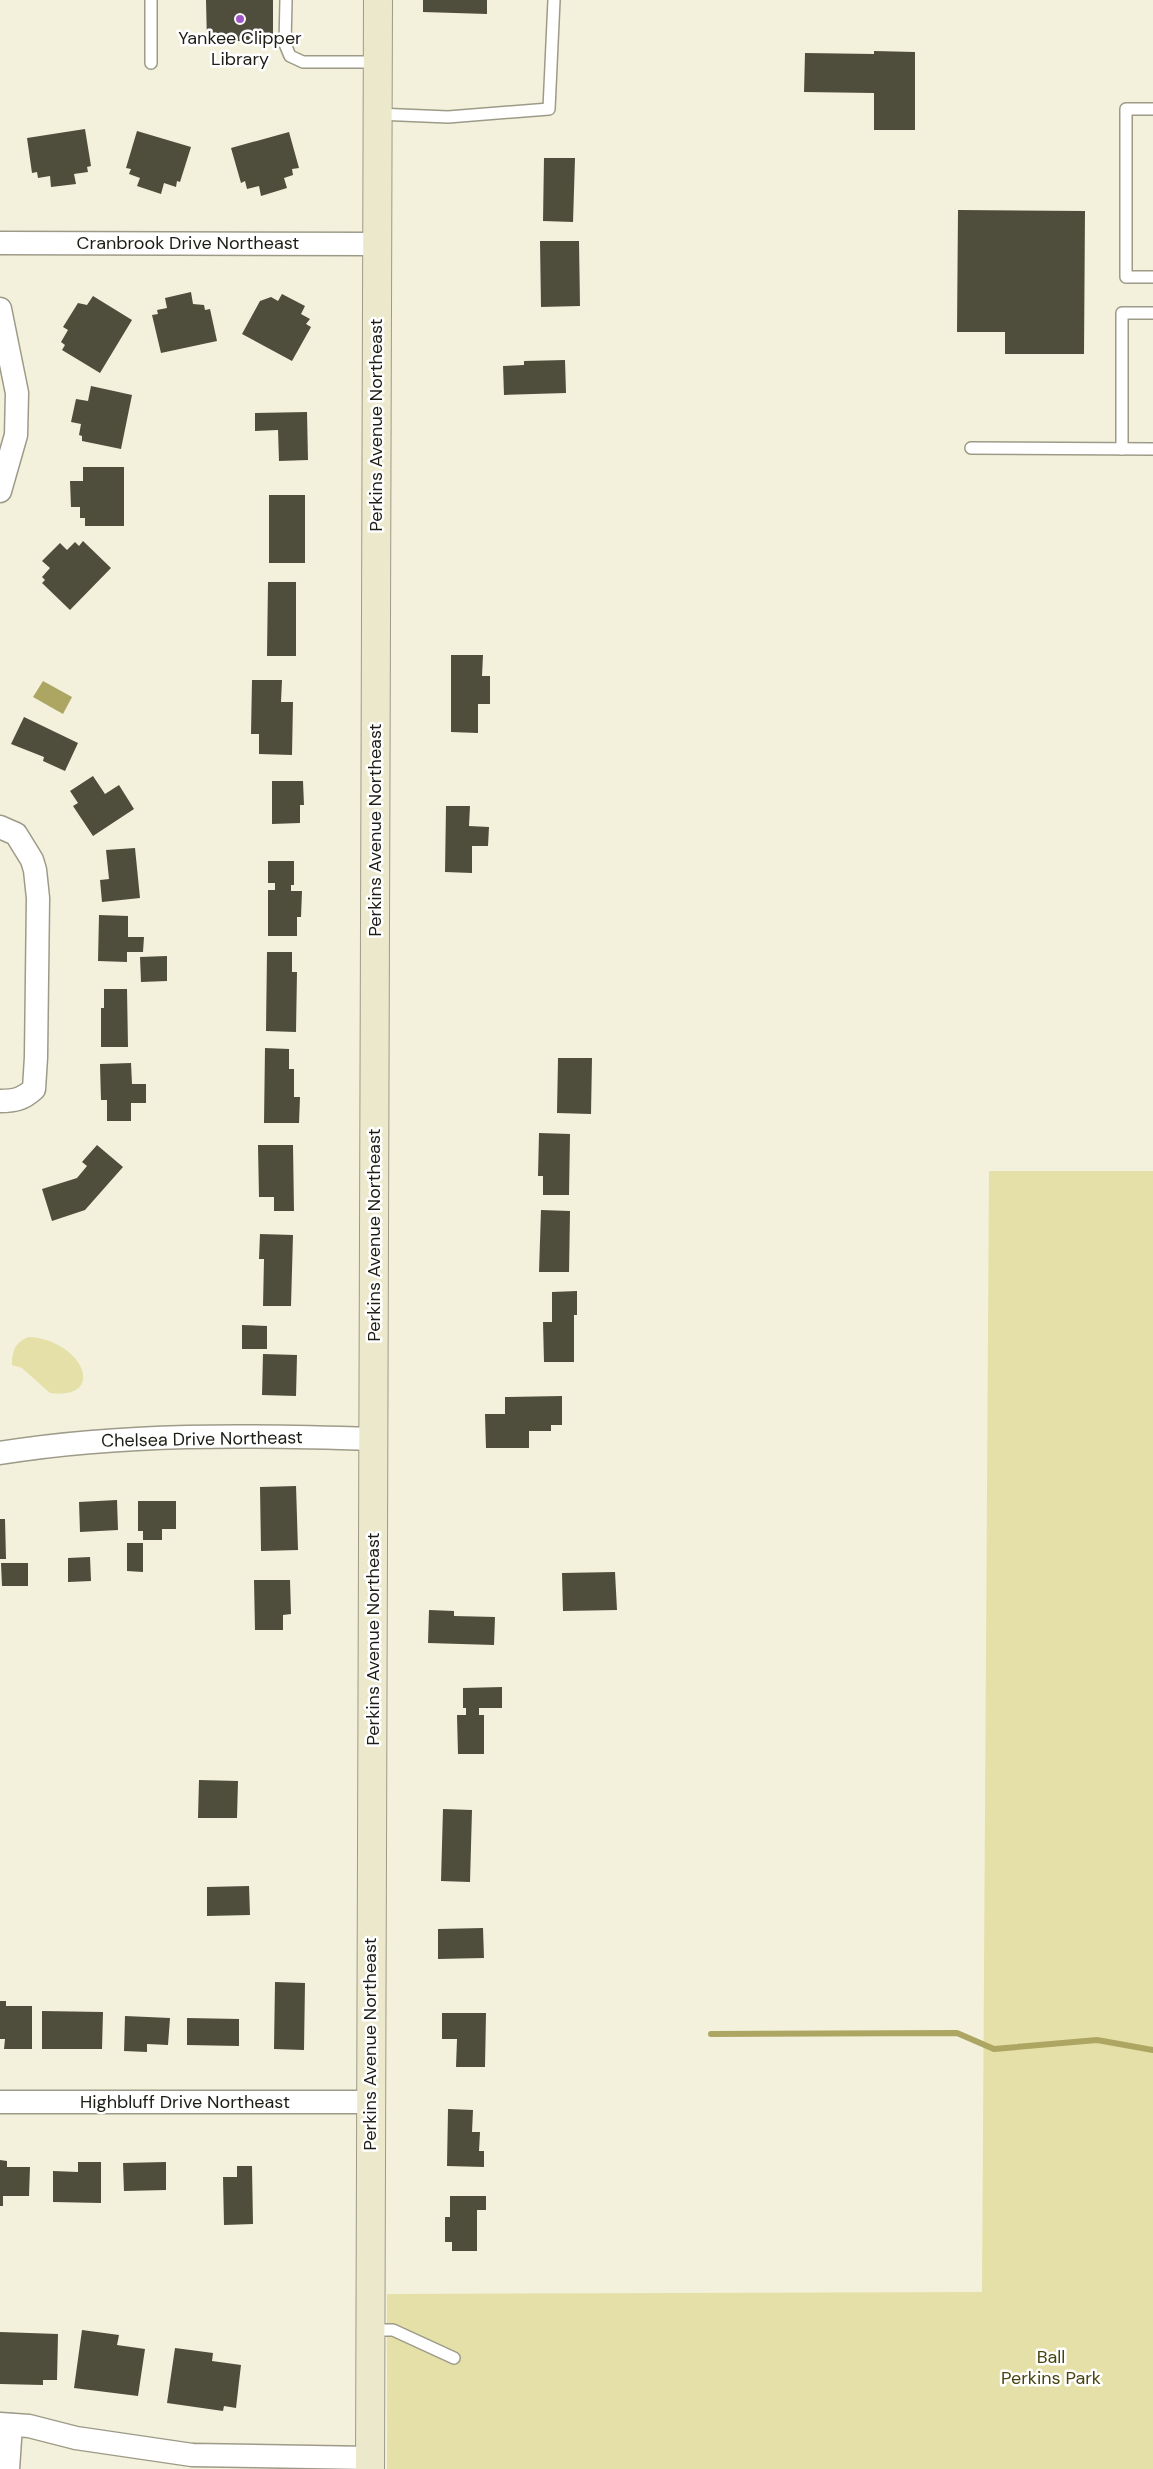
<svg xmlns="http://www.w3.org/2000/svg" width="1153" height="2469" viewBox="0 0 1153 2469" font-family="'DM Sans',sans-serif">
  <rect width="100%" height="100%" fill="#f3f1dc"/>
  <!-- green -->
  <g fill="#e5e0a7">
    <polygon points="989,1171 1153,1171 1153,2469 387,2469 387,2294 982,2292"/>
    <path d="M28,1337C37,1337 50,1340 58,1345C89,1361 97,1399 50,1393L22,1368L12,1365C12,1351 15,1343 28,1337Z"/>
  </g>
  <!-- water -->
  <polygon fill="#ada663" points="43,681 72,697 63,714 33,697"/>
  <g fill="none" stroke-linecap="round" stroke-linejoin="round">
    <!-- stream -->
    <polyline stroke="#ada663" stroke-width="6" points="711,2034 957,2033 994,2049 1097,2040 1153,2050"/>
  </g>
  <!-- building -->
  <g fill="#4f4e3c">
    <polygon points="206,0 273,0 273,39 207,43"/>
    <polygon points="423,0 487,0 487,14 423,12"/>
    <polygon points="874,51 915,52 915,130 874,130 874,93 804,92 805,53 874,54"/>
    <polygon points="85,129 91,166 87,167 88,172 74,174 76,184 51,187 50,176 38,178 37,172 32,173 27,138"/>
    <polygon points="137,131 191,147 180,182 177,181 176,187 164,183 161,194 137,186 140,178 129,174 131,169 126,168"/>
    <polygon points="289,132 299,168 292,169 293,175 284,178 287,188 261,196 259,186 247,189 245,181 241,183 231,148"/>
    <polygon points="544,158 575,158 573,222 543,221"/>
    <polygon points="958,210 1085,211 1084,354 1005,354 1005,332 957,332"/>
    <polygon points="540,241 579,241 580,306 541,307"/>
    <polygon points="191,292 193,304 204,305 205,310 210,309 217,341 161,353 152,315 158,314 157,310 167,308 165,298"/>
    <polygon points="282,294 305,306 301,314 310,319 306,324 311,327 292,361 242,334 260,301 271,297 278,301"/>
    <polygon points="93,296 132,320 100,373 62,350 65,345 61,342 68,330 63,327 78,303 87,305"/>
    <polygon points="565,360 566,393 504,395 503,366 524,365 524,361"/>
    <polygon points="91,386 132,395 121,449 82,441 82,436 79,435 81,424 71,422 76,399 88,401"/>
    <polygon points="307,412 308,460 279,461 278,430 255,431 255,413"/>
    <polygon points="83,467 124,467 124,526 85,526 85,518 80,518 80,507 71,507 70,481 83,481"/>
    <rect x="269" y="495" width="36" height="68"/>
    <polygon points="83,541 111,568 70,610 42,583 45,580 42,577 50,568 42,561 60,543 67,550 75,542 79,546"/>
    <polygon points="268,582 296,582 296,656 267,656"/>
    <polygon points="451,655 483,655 482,676 490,676 490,704 478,704 478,733 451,732"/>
    <polygon points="252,680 282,680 281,702 293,702 292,755 259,754 259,734 251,734"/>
    <polygon points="24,717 78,743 65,771 43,761 44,757 11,744"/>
    <polygon points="93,776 105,794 119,785 134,809 93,836 73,806 78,803 70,791"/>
    <polygon points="272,781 303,781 304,805 300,805 300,823 272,824"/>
    <polygon points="446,806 470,806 469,826 489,827 488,846 472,846 472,873 445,872"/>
    <polygon points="135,848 140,898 102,902 100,880 109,879 106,850"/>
    <polygon points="268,861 294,861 294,885 291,885 291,891 302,891 301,917 297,917 297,936 268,936 268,890 275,890 275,883 268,883"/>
    <polygon points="99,915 128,916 128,937 144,937 143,952 127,952 127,962 98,961"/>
    <polygon points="267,952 292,952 292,972 297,972 296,1032 266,1031"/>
    <polygon points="167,956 167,981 141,982 140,957"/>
    <polygon points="104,989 127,989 128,1047 101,1047 101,1008 104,1008"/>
    <polygon points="265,1048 289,1049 289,1069 294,1069 294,1097 300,1097 299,1123 264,1123"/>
    <polygon points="558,1058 592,1058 591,1114 557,1113"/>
    <polygon points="131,1063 132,1084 146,1084 146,1103 131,1103 131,1121 107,1121 107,1100 101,1100 100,1064"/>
    <polygon points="539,1133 570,1134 569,1195 543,1195 543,1176 538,1176"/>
    <polygon points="97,1145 123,1167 85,1210 52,1221 42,1189 77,1178 87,1166 82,1162"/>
    <polygon points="258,1145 293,1145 294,1211 274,1211 274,1197 259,1197"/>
    <polygon points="541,1210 570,1211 569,1272 539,1272"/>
    <polygon points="260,1234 293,1235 291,1306 263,1306 264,1259 259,1259"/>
    <polygon points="577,1291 577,1315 574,1315 574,1362 544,1362 543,1322 552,1322 552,1292"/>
    <polygon points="242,1325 267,1326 267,1349 242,1349"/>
    <polygon points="263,1354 297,1355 296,1396 262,1395"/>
    <polygon points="562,1396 562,1425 551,1425 551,1431 529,1431 529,1448 486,1448 485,1414 505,1414 505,1397"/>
    <polygon points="296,1486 298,1550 261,1551 260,1487"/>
    <polygon points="117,1500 118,1530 80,1532 79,1502"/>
    <polygon points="138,1501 176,1501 176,1529 162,1529 162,1540 143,1540 143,1531 138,1531"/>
    <polygon points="0,1519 5,1519 6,1559 0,1559"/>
    <polygon points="127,1543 143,1543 143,1572 127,1571"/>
    <polygon points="90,1557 91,1581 68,1582 68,1558"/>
    <polygon points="1,1563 28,1563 28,1586 2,1586"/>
    <polygon points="615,1572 617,1610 563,1611 562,1573"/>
    <polygon points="254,1580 290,1580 291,1614 283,1615 283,1630 255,1630"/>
    <polygon points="429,1610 454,1611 454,1616 495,1617 494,1645 428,1643"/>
    <polygon points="502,1687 502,1708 479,1708 479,1715 484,1715 484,1754 458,1754 457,1715 466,1715 466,1708 463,1708 463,1688"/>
    <polygon points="199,1780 238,1781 237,1818 198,1818"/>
    <polygon points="443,1809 472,1810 470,1882 441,1881"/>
    <polygon points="249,1886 250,1915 207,1916 207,1887"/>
    <polygon points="483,1928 484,1958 438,1959 438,1929"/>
    <polygon points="275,1982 305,1983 304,2050 274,2049"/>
    <polygon points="0,2001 6,2001 6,2006 32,2006 32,2049 4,2049 5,2039 0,2039"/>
    <polygon points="42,2011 103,2012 102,2049 42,2049"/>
    <polygon points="442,2013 486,2013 485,2067 456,2067 457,2039 442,2039"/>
    <polygon points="125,2016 170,2018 168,2045 147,2044 147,2052 124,2051"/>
    <polygon points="187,2018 239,2019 239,2046 187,2045"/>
    <polygon points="448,2109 473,2110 472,2132 480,2132 479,2151 484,2151 484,2167 447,2166"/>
    <polygon points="0,2160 7,2161 7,2167 30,2167 29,2196 3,2196 3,2206 0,2206"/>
    <polygon points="78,2162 101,2162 101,2203 53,2202 53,2171 78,2172"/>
    <polygon points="166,2162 166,2190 124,2191 123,2163"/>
    <polygon points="237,2166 252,2166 253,2224 224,2225 223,2177 237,2177"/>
    <polygon points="450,2196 486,2196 486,2210 477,2210 477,2251 452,2251 452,2242 445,2242 445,2217 450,2217"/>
    <polygon points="82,2330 119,2335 117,2345 145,2349 138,2396 74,2388"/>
    <polygon points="0,2332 58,2334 57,2380 43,2380 43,2385 0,2384"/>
    <polygon points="175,2348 213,2353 212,2361 241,2365 236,2408 224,2406 223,2411 167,2403"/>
  </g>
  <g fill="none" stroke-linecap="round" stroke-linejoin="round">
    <!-- lane casing -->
    <g stroke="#9d9b88" stroke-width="14">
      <g id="lane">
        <polyline points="286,0 285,44 290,56 303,62 377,62"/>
        <polyline points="151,63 151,0"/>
        <polyline points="1153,109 1126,109 1126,277 1153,277"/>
        <polyline points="377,114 448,117 549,109 554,0"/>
        <polyline points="971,448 1153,449"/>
        <polyline points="1122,449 1122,313 1153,313"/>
        <polyline points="370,2330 393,2330 454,2358"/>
      </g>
    </g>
    <!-- street casing -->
    <g stroke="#9d9b88" stroke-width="25">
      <g id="street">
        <polyline points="0,243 377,244"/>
        <polyline points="0,309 17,393 16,435 0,491"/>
        <path d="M0,827L16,834L32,860L35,870L38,898L36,1057L34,1089C23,1099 15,1101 0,1101"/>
        <path d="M0,1453C124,1433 249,1435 374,1439"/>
        <polyline points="0,2102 370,2102"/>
        <polyline points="0,2424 29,2426 76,2438 192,2455 370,2458"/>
        <polyline points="8,2469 11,2425"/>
      </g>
    </g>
    <!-- secondary casing -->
    <g stroke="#9d9b88" stroke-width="30">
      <polyline id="secondary" points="370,2469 378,0"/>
    </g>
    <!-- lane -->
    <use href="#lane" stroke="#fff" stroke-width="11"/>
    <!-- street -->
    <use href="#street" stroke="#fff" stroke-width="22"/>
    <!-- secondary -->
    <use href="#secondary" stroke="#ebe8cc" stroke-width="28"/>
  </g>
  <!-- markers -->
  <circle fill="#a255c7" stroke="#fff" stroke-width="2" cx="240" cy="19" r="5"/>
  <g text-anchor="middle" stroke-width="5" stroke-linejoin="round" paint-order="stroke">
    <!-- poi labels -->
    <g font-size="18" fill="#1d1c15" stroke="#fff">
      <text x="240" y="44">Yankee Clipper<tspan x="240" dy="21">Library</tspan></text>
    </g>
    <!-- street labels -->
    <g font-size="18" fill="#1d1c15" stroke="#fff">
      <text x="188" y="249">Cranbrook Drive Northeast</text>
      <text transform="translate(376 425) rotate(-90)" y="6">Perkins Avenue Northeast</text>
      <text transform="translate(375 830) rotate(-90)" y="6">Perkins Avenue Northeast</text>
      <text transform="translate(374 1235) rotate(-90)" y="6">Perkins Avenue Northeast</text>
      <text transform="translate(202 1439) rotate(-1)" y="6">Chelsea Drive Northeast</text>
      <text transform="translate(373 1639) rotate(-90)" y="6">Perkins Avenue Northeast</text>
      <text transform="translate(370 2044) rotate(-90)" y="6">Perkins Avenue Northeast</text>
      <text x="185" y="2108">Highbluff Drive Northeast</text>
    </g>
    <!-- park labels -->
    <g font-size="18" fill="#49440f" stroke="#fff">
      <text x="1051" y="2363">Ball<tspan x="1051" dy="21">Perkins Park</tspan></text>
    </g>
  </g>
</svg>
